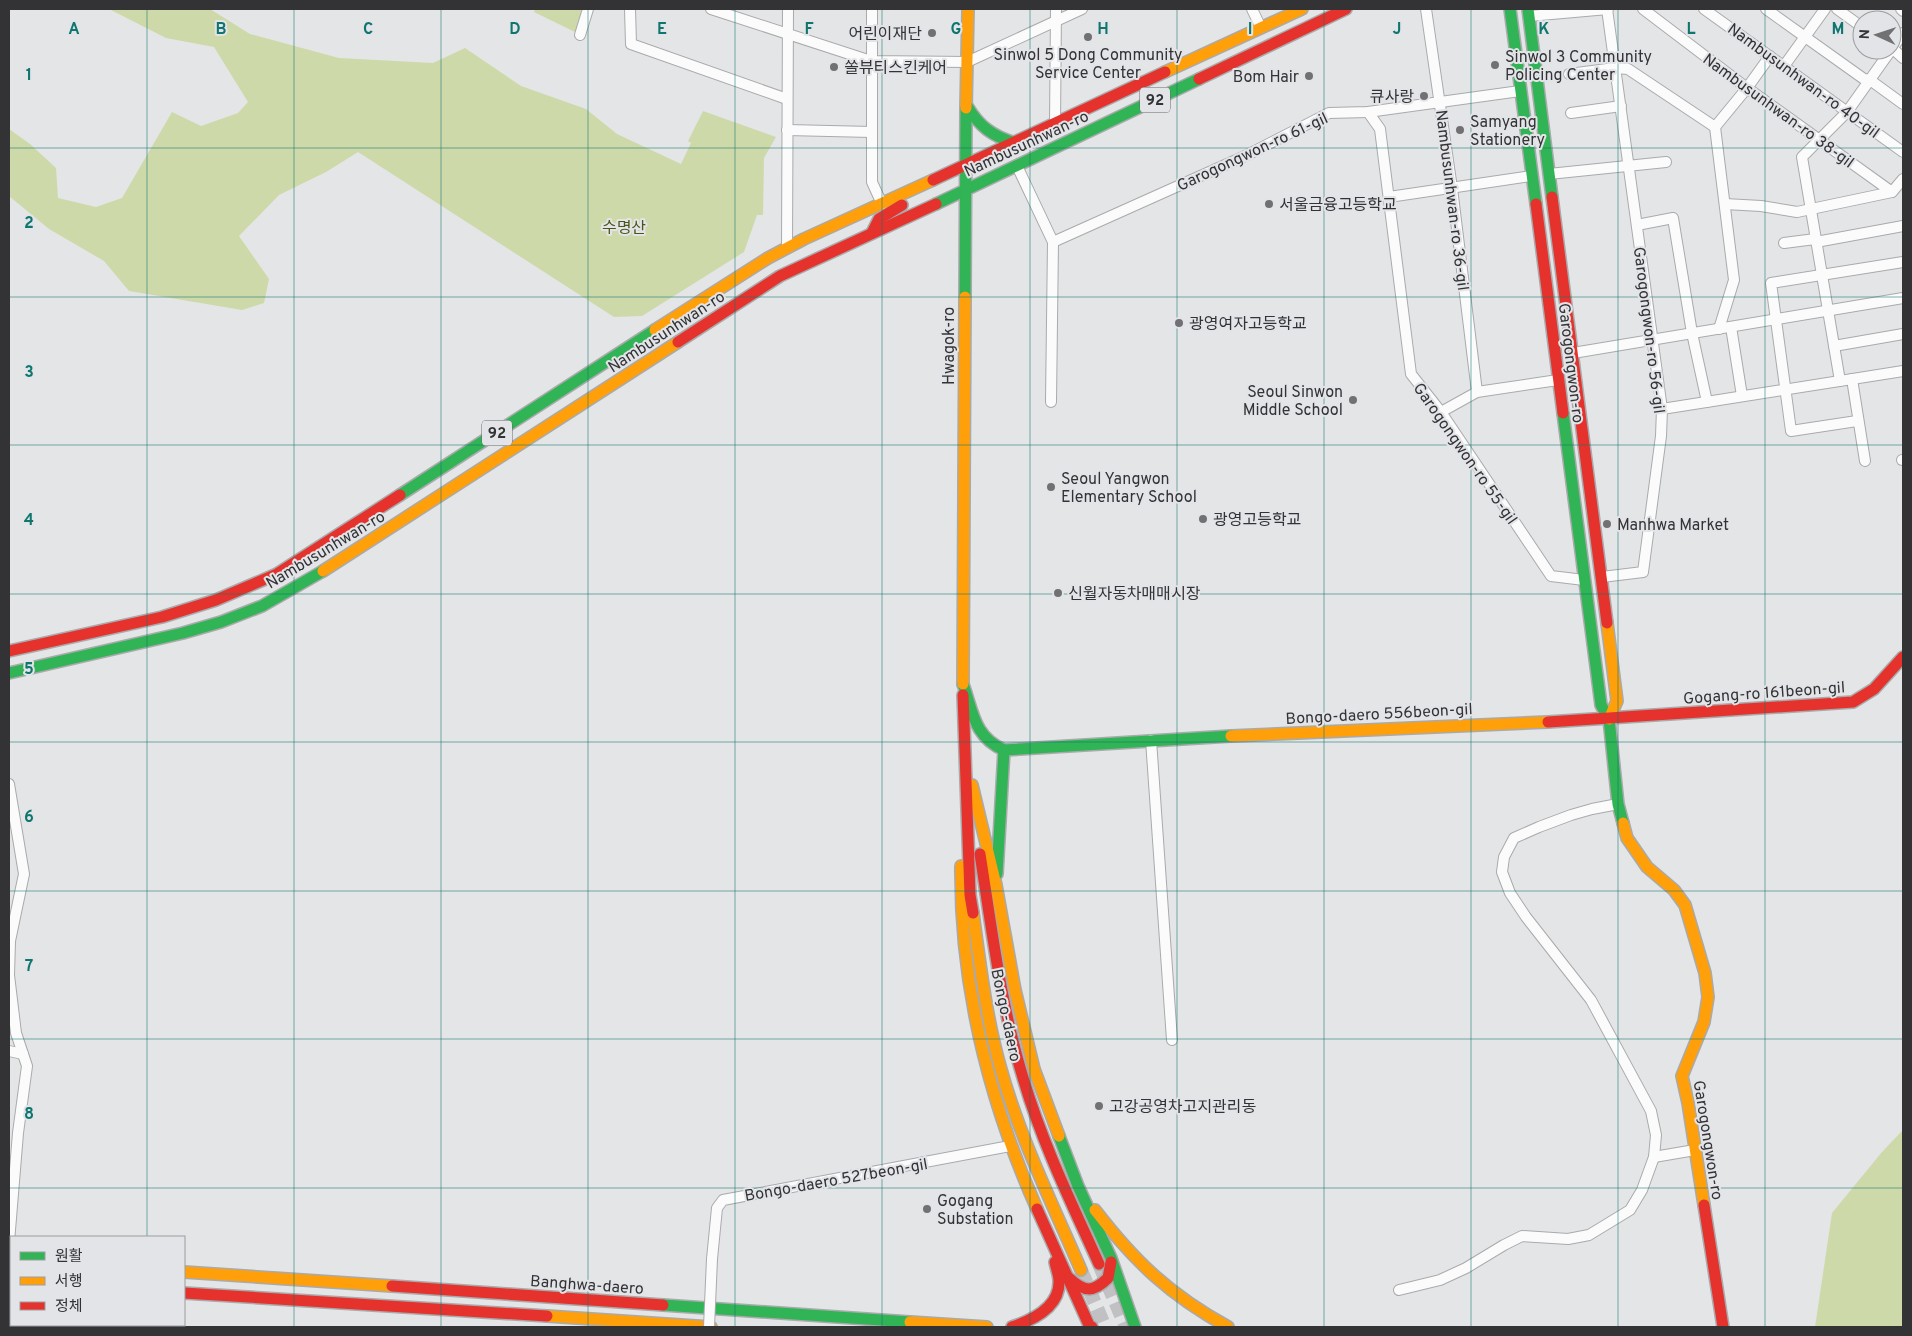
<svg xmlns="http://www.w3.org/2000/svg" width="1912" height="1336" viewBox="0 0 1912 1336" font-family="Overpass,'Noto Sans KR',sans-serif">
  <rect width="100%" height="100%" fill="#e4e5e7"/>
  <!-- green -->
  <g fill="#ced9aa">
    <polygon points="109,9 210,9 250,34 339,58 433,63 465,48 521,86 586,109 617,134 681,164 691,143 688,141 703,111 776,137 764,158 763,215 757,215 744,252 642,316 614,317 358,152 326,172 279,195 239,236 269,279 264,303 242,310 129,291 104,261 49,229 9,196 9,129 30,144 56,168 58,198 96,207 122,198 172,112 201,126 238,113 248,102 214,47 166,38"/>
    <polygon points="535,9 579,9 584,10 577,33 534,12"/>
    <polygon points="1903,1130 1903,1327 1815,1327 1832,1213 1882,1152"/>
  </g>
  <g fill="none" stroke-linecap="round" stroke-linejoin="round">
    <!-- secondary-tunnel -->
    <g stroke="#c1c1c3" stroke-width="14" stroke-dasharray="14 7" stroke-linecap="butt">
      <polyline points="1099,1264 1126,1327"/>
      <polyline points="1081,1270 1105,1327"/>
    </g>
    <!-- street casing -->
    <g stroke="#a9aaac" stroke-width="12">
      <g id="street">
        <polyline points="630,9 631,44 787,99"/>
        <polyline points="711,9 871,61 967,62 1082,9"/>
        <polyline points="872,9 872,182 882,204"/>
        <polyline points="1252,9 1261,28"/>
        <polyline points="1426,9 1452,188 1477,392"/>
        <polyline points="1643,9 1747,88 1892,192"/>
        <polyline points="1704,9 1903,152"/>
        <polyline points="1766,9 1864,79 1870,80 1903,104"/>
        <polyline points="1837,9 1862,27"/>
        <polyline points="1901,9 1903,11"/>
        <polyline points="1529,16 1608,9"/>
        <polyline points="580,35 588,9"/>
        <polyline points="1892,48 1903,58"/>
        <polyline points="1892,49 1903,33"/>
        <polyline points="1784,66 1825,9"/>
        <polyline points="1569,74 1615,68 1628,69 1715,127 1734,280 1719,329"/>
        <polyline points="1368,112 1380,129 1411,374 1441,412 1551,576 1584,580"/>
        <polyline points="1571,113 1621,106"/>
        <polyline points="1055,124 1056,9"/>
        <polyline points="1715,127 1747,88 1770,56"/>
        <polyline points="787,130 872,132"/>
        <polyline points="1017,166 1053,242 1051,402"/>
        <polyline points="1549,174 1666,162"/>
        <polyline points="1389,197 1531,176"/>
        <polyline points="1725,204 1761,206 1797,212 1892,192 1903,179"/>
        <polyline points="1637,225 1673,218 1692,333 1707,402"/>
        <polyline points="1053,242 1245,156 1329,113 1368,112 1520,91"/>
        <polyline points="1816,242 1903,226"/>
        <polyline points="1784,243 1815,239"/>
        <polyline points="787,248 788,9"/>
        <polyline points="1731,327 1742,396"/>
        <polyline points="1834,346 1903,334"/>
        <polyline points="1573,353 1903,298"/>
        <polyline points="1852,379 1865,461"/>
        <polyline points="1840,381 1802,157 1847,112 1891,50"/>
        <polyline points="1662,409 1903,371"/>
        <polyline points="1441,412 1477,392 1558,380"/>
        <polyline points="1857,421 1791,431 1771,283 1903,262"/>
        <polyline points="1902,460 1903,460"/>
        <polyline points="1602,577 1643,572 1661,436 1662,409 1607,9"/>
        <polyline points="1151,740 1172,1040"/>
        <polyline points="9,784 24,874 10,941 9,975 16,1033 27,1066 18,1133 9,1242"/>
        <polyline points="9,1051 23,1054"/>
        <polyline points="1654,1157 1695,1150"/>
        <polyline points="712,1259 717,1208 723,1200 1010,1146"/>
        <polyline points="1399,1290 1440,1280 1466,1268 1504,1245 1522,1236 1568,1239 1589,1235 1630,1210 1642,1190 1654,1157 1656,1135 1651,1111 1591,1000 1526,917 1510,893 1502,872 1504,857 1514,838 1539,827 1571,815 1592,809 1618,804"/>
      </g>
    </g>
    <!-- fast casing -->
    <g stroke="#a9aaac" stroke-width="14">
      <g id="fast">
        <polyline points="1510,9 1536,204"/>
        <polyline points="1528,9 1552,197"/>
        <path d="M967,106C979,126 992,136 1015,143"/>
        <polyline points="936,204 1199,79"/>
        <polyline points="965,297 966,108"/>
        <polyline points="1563,413 1601,705 1609,719 1618,804 1623,823"/>
        <polyline points="400,495 655,330"/>
        <polyline points="9,673 183,633 221,622 262,606 323,571"/>
        <path d="M963,684C973,712 974,737 1004,750L1231,736"/>
        <polyline points="997,874 1004,750"/>
        <polyline points="1059,1136 1078,1186 1111,1258 1135,1327"/>
        <polyline points="663,1305 910,1322"/>
      </g>
    </g>
    <!-- slow casing -->
    <g stroke="#a9aaac" stroke-width="14">
      <g id="slow">
        <polyline points="1165,72 1302,9"/>
        <polyline points="966,108 968,9"/>
        <polyline points="655,330 768,258 804,239 933,180"/>
        <polyline points="323,571 678,342"/>
        <polyline points="1607,623 1617,701 1609,719"/>
        <polyline points="963,684 965,297"/>
        <polyline points="1231,736 1548,722"/>
        <polyline points="972,785 996,885 1015,990 1034,1069 1059,1136"/>
        <polyline points="1623,823 1627,838 1647,867 1674,890 1685,905 1705,973 1708,997 1704,1022 1682,1076 1688,1103 1704,1205"/>
        <path d="M961,866C960,984 989,1101 1037,1209"/>
        <path d="M973,913C980,964 986,1016 1000,1066C1019,1136 1052,1203 1081,1270"/>
        <path d="M1095,1210C1135,1262 1170,1295 1228,1327"/>
        <polyline points="9,1260 11,1261"/>
        <polyline points="184,1272 392,1286"/>
        <polyline points="9,1282 11,1282"/>
        <polyline points="547,1316 711,1327"/>
        <polyline points="910,1322 987,1327"/>
      </g>
    </g>
    <!-- jam casing -->
    <g stroke="#a9aaac" stroke-width="14">
      <g id="jam">
        <polyline points="1199,79 1346,9"/>
        <polyline points="933,180 1165,72"/>
        <polyline points="1552,197 1607,623"/>
        <polyline points="1536,204 1563,413"/>
        <polyline points="872,233 879,219 902,205"/>
        <polyline points="678,342 780,276 936,204"/>
        <polyline points="9,651 162,617 216,600 277,574 400,495"/>
        <polyline points="963,695 970,895 973,913"/>
        <polyline points="1548,722 1853,702 1874,689 1903,657"/>
        <path d="M980,854C992,930 1001,1007 1024,1081C1043,1145 1072,1204 1099,1264"/>
        <polyline points="1704,1205 1723,1327"/>
        <polyline points="1037,1209 1089,1325 1092,1327"/>
        <path d="M1069,1278C1084,1292 1093,1293 1108,1278L1111,1262"/>
        <polyline points="392,1286 663,1305"/>
        <polyline points="184,1293 547,1316"/>
        <path d="M1012,1327C1033,1320 1060,1307 1059,1281C1059,1275 1056,1268 1055,1262"/>
      </g>
    </g>
    <!-- street -->
    <use href="#street" stroke="#fbfbfb" stroke-width="10"/>
    <!-- fast -->
    <use href="#fast" stroke="#30b455" stroke-width="11"/>
    <!-- slow -->
    <use href="#slow" stroke="#ff9f0a" stroke-width="11"/>
    <!-- jam -->
    <use href="#jam" stroke="#e5322d" stroke-width="11"/>
    <!-- street-bridge casing -->
    <g stroke="#a9aaac" stroke-width="12" stroke-linecap="butt">
      <polyline id="street-bridge" points="709,1327 712,1259"/>
    </g>
    <!-- street-bridge -->
    <use href="#street-bridge" stroke="#fbfbfb" stroke-width="10"/>
  </g>
  <!-- grid -->
  <path fill="none" stroke="#0f766e" stroke-width="1" stroke-opacity="0.55" d="M147,9V1237M294,9V1327M441,9V1327M588,9V1327M735,9V1327M882,9V1327M1030,9V1327M1177,9V1327M1324,9V1327M1471,9V1327M1618,9V1327M1765,9V1327M9,148H1903M9,297H1903M9,445H1903M9,594H1903M9,742H1903M9,891H1903M9,1039H1903M9,1188H1903M147,1325V1327"/>
  <!-- markers -->
  <g fill="#717173" stroke="#e3e4e8" stroke-width="2">
    <circle cx="932" cy="33" r="5"/>
    <circle cx="1088" cy="37" r="5"/>
    <circle cx="1495" cy="65" r="5"/>
    <circle cx="834" cy="67" r="5"/>
    <circle cx="1309" cy="76" r="5"/>
    <circle cx="1424" cy="96" r="5"/>
    <circle cx="1460" cy="130" r="5"/>
    <circle cx="1269" cy="204" r="5"/>
    <circle cx="1179" cy="323" r="5"/>
    <circle cx="1353" cy="400" r="5"/>
    <circle cx="1051" cy="487" r="5"/>
    <circle cx="1203" cy="519" r="5"/>
    <circle cx="1607" cy="524" r="5"/>
    <circle cx="1058" cy="593" r="5"/>
    <circle cx="1099" cy="1106" r="5"/>
    <circle cx="927" cy="1209" r="5"/>
  </g>
  <g text-anchor="middle" stroke-width="4" stroke-linejoin="round" paint-order="stroke">
    <!-- shield labels -->
    <g fill="#e3e4e8" stroke="#68686b" stroke-width="1">
      <rect x="1140" y="87.5" width="30" height="25" rx="4"/>
      <rect x="482" y="420.5" width="30" height="25" rx="4"/>
    </g>
    <g font-size="15" font-weight="bold" fill="#333335">
      <text x="1155" y="105">92</text>
      <text x="497" y="438">92</text>
    </g>
    <!-- poi labels -->
    <g font-size="16" fill="#333335" stroke="#e3e4e8" text-anchor="start">
      <text x="922" y="39" text-anchor="end">어린이재단</text>
      <text x="1088" y="60" text-anchor="middle">Sinwol 5 Dong Community<tspan x="1088" dy="18">Service Center</tspan></text>
      <text x="1505" y="62">Sinwol 3 Community<tspan x="1505" dy="18">Policing Center</tspan></text>
      <text x="844" y="73">쏠뷰티스킨케어</text>
      <text x="1299" y="82" text-anchor="end">Bom Hair</text>
      <text x="1414" y="102" text-anchor="end">큐사랑</text>
      <text x="1470" y="127">Samyang<tspan x="1470" dy="18">Stationery</tspan></text>
      <text x="1279" y="210">서울금융고등학교</text>
      <text x="1189" y="329">광영여자고등학교</text>
      <text x="1343" y="397" text-anchor="end">Seoul Sinwon<tspan x="1343" dy="18">Middle School</tspan></text>
      <text x="1061" y="484">Seoul Yangwon<tspan x="1061" dy="18">Elementary School</tspan></text>
      <text x="1213" y="525">광영고등학교</text>
      <text x="1617" y="530">Manhwa Market</text>
      <text x="1068" y="599">신월자동차매매시장</text>
      <text x="1109" y="1112">고강공영차고지관리동</text>
      <text x="937" y="1206">Gogang<tspan x="937" dy="18">Substation</tspan></text>
    </g>
    <!-- street labels -->
    <g font-size="16" fill="#333335" stroke="#e3e4e8">
      <text transform="translate(1804 80) rotate(36)" y="6">Nambusunhwan-ro 40-gil</text>
      <text transform="translate(1779 110) rotate(36)" y="6">Nambusunhwan-ro 38-gil</text>
      <text transform="translate(1026 143) rotate(-25)" y="6">Nambusunhwan-ro</text>
      <text transform="translate(1252 151) rotate(-25)" y="6">Garogongwon-ro 61-gil</text>
      <text transform="translate(1453 200) rotate(83)" y="6">Nambusunhwan-ro 36-gil</text>
      <text transform="translate(1650 330) rotate(83)" y="6">Garogongwon-ro 56-gil</text>
      <text transform="translate(666 331) rotate(-33)" y="6">Nambusunhwan-ro</text>
      <text transform="translate(948 346) rotate(-90)" y="6">Hwagok-ro</text>
      <text transform="translate(1572 363) rotate(83)" y="6">Garogongwon-ro</text>
      <text transform="translate(1466 453) rotate(55)" y="6">Garogongwon-ro 55-gil</text>
      <text transform="translate(325 549) rotate(-31)" y="6">Nambusunhwan-ro</text>
      <text transform="translate(1764 692) rotate(-4)" y="6">Gogang-ro 161beon-gil</text>
      <text transform="translate(1379 713) rotate(-3)" y="6">Bongo-daero 556beon-gil</text>
      <text transform="translate(1007 1015) rotate(78)" y="6">Bongo-daero</text>
      <text transform="translate(1709 1140) rotate(81)" y="6">Garogongwon-ro</text>
      <text transform="translate(836 1179) rotate(-10)" y="6">Bongo-daero 527beon-gil</text>
      <text transform="translate(587 1284) rotate(4)" y="6">Banghwa-daero</text>
    </g>
    <!-- park labels -->
    <g font-size="16" fill="#4b5617" stroke="#e3e4e8">
      <text x="624" y="233">수명산</text>
    </g>
  </g>
  <g font-size="16" text-anchor="middle" font-weight="bold" fill="#0f766e" stroke="#e3e4e8" stroke-width="4" stroke-linejoin="round" paint-order="stroke">
    <text x="74" y="34">A</text>
    <text x="221" y="34">B</text>
    <text x="368" y="34">C</text>
    <text x="515" y="34">D</text>
    <text x="662" y="34">E</text>
    <text x="809" y="34">F</text>
    <text x="956" y="34">G</text>
    <text x="1103" y="34">H</text>
    <text x="1250" y="34">I</text>
    <text x="1397" y="34">J</text>
    <text x="1544" y="34">K</text>
    <text x="1691" y="34">L</text>
    <text x="1838" y="34">M</text>
    <text x="29" y="80">1</text>
    <text x="29" y="228">2</text>
    <text x="29" y="377">3</text>
    <text x="29" y="525">4</text>
    <text x="29" y="674">5</text>
    <text x="29" y="822">6</text>
    <text x="29" y="971">7</text>
    <text x="29" y="1119">8</text>
  </g>
  <!-- border -->
  <rect width="1912" height="1336" fill="none" stroke="#333335" stroke-width="20"/>
  <!-- legend -->
  <rect x="10" y="1236" width="175" height="90" fill="#e3e4e8" stroke="#9d9da0"/>
  <rect x="20" y="1252" width="25" height="8" fill="#30b455" stroke="#9d9da0"/>
  <text x="55" y="1261" font-size="15" fill="#333335">원활</text>
  <rect x="20" y="1277" width="25" height="8" fill="#ff9f0a" stroke="#9d9da0"/>
  <text x="55" y="1286" font-size="15" fill="#333335">서행</text>
  <rect x="20" y="1302" width="25" height="8" fill="#e5322d" stroke="#9d9da0"/>
  <text x="55" y="1311" font-size="15" fill="#333335">정체</text>
  <!-- north arrow -->
  <g transform="translate(1877 35) rotate(273)"><circle r="24" fill="#e3e4e8" stroke="#9d9da0"/>
  <path d="M0-4L9 19L0 12L-9 19Z" fill="#717173"/>
  <text y="-8" font-size="14" font-weight="bold" text-anchor="middle" fill="#333335">N</text>
  </g>
</svg>
